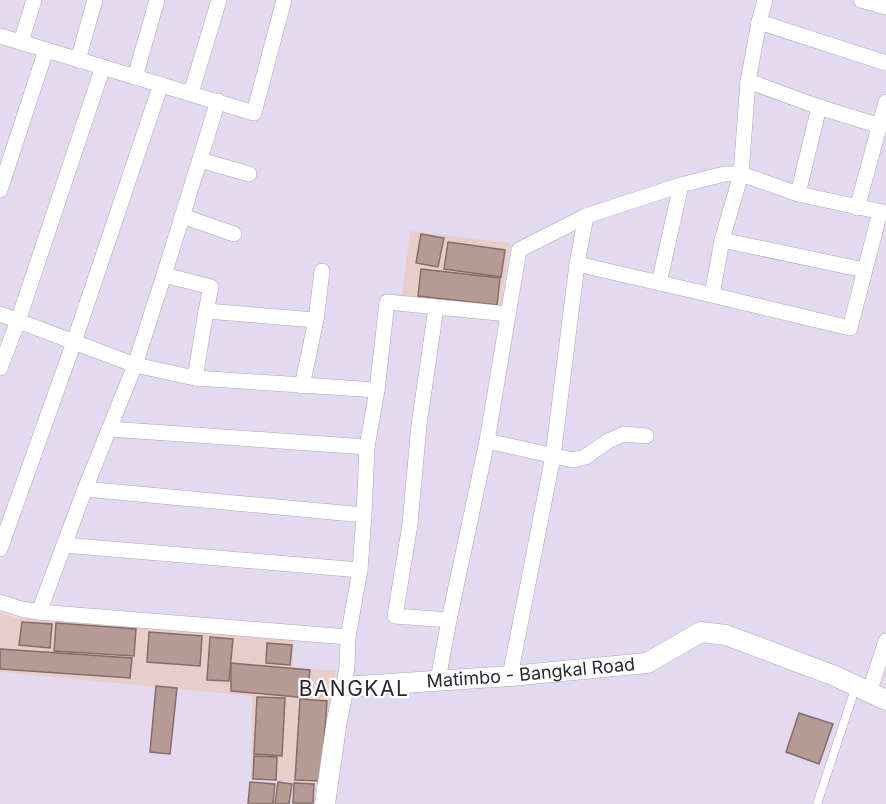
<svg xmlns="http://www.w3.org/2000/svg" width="886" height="804" viewBox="0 0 886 804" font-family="Inter,sans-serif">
  <rect width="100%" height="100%" fill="#e3daf2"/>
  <!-- education -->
  <g fill="#e8ceca">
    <polygon points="410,231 510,243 501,308 402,295"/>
    <polygon points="0,612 16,618 293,639 293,667 336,671 330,701 321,784 251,779 252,696 0,672"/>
  </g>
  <!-- building -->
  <g fill="#b69b94" stroke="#866c66" stroke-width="1.5">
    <polygon points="421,234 444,238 438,267 416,263"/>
    <polygon points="448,242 505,250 501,277 444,269"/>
    <polygon points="421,269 500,278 497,305 418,296"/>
    <polygon points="22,622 52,624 50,648 19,645"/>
    <polygon points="56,623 136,629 134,656 54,651"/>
    <polygon points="149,632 202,636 200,666 147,662"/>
    <polygon points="210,637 233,639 229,681 207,680"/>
    <polygon points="267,643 292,645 290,665 266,663"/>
    <polygon points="0,649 132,658 130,678 0,669"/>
    <polygon points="231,663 310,670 307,698 231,691"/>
    <polygon points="156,686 177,688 170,754 150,752"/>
    <polygon points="257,697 285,698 282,756 254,754"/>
    <polygon points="300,699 327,701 321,781 295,780"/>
    <polygon points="799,713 833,724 819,764 786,752"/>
    <polygon points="254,756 277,757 276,780 253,779"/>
    <polygon points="250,782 275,784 273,804 248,804"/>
    <polygon points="278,782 292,784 289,804 275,804"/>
    <polygon points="294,783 314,784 313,803 293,803"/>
  </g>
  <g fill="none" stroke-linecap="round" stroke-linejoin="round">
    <!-- service casing -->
    <g stroke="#ada4bb" stroke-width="9">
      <polyline id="service" points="817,804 856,686"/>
    </g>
    <!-- minor casing -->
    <g stroke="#ada4bb" stroke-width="16">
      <g id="minor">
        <polyline points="861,0 886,7"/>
        <polyline points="759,22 886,63"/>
        <polyline points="0,36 254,113 284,0"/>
        <polyline points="21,42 34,0"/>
        <polyline points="78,60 95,0"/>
        <polyline points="135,77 157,0"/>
        <polyline points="748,81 819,107 880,126"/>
        <polyline points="191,93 219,0"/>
        <polyline points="200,160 249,174"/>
        <polyline points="0,190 46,50"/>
        <polyline points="798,194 819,107"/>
        <polyline points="857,208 886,102"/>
        <polyline points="182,216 234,234"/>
        <polyline points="722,240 864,270"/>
        <polyline points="577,264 712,295 850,328 880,212"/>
        <polyline points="164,275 211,287 206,311 195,378"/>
        <polyline points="659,283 681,185"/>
        <polyline points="712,295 722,240 741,174 748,81 759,22 765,0"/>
        <polyline points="436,308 419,425 410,524 395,616 449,620"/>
        <polyline points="206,311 316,320"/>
        <polyline points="0,314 135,365 195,378 377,390"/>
        <polyline points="0,368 18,321 103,67"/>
        <polyline points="302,386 316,320 322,271"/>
        <polyline points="109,429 367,447"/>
        <polyline points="487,441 573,460 585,457 608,441 624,434 646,436"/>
        <polyline points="85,489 364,515 360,570 348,637 347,666 344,687"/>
        <polyline points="364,515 367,447 377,390 387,302 508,314"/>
        <polyline points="64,545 360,570"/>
        <polyline points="0,549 74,342 161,84"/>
        <polyline points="0,602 21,609 39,612 348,637"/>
        <polyline points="39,612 85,489 135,365 164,275 218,101"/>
        <polyline points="510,676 553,456 577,264 586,216"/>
        <polyline points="438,680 449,620 487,441 519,250 586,216 681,185 724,174 741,174 798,194 886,213"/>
        <polyline points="869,693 886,641"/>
      </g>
    </g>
    <!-- tertiary casing -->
    <g stroke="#ada4bb" stroke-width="21">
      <g id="tertiary">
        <path id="s1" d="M325,804L337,720L344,687L510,676L647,663L701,632L726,635L835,676L886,700"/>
      </g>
    </g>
    <!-- service -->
    <use href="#service" stroke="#fff" stroke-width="8"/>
    <!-- minor -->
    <use href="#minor" stroke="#fff" stroke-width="15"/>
    <!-- tertiary -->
    <use href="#tertiary" stroke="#fff" stroke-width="20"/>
  </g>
  <g text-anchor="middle" stroke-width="4.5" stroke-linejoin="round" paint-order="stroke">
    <!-- street labels -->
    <g font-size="18" fill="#2a262f" stroke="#fff">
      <text dy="6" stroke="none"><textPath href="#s1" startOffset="306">Matimbo - Bangkal Road</textPath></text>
    </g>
    <!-- quarter labels -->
    <g font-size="21" letter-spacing="1.5" fill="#2a262f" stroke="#fff">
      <text x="354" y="696">BANGKAL</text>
    </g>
  </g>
</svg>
